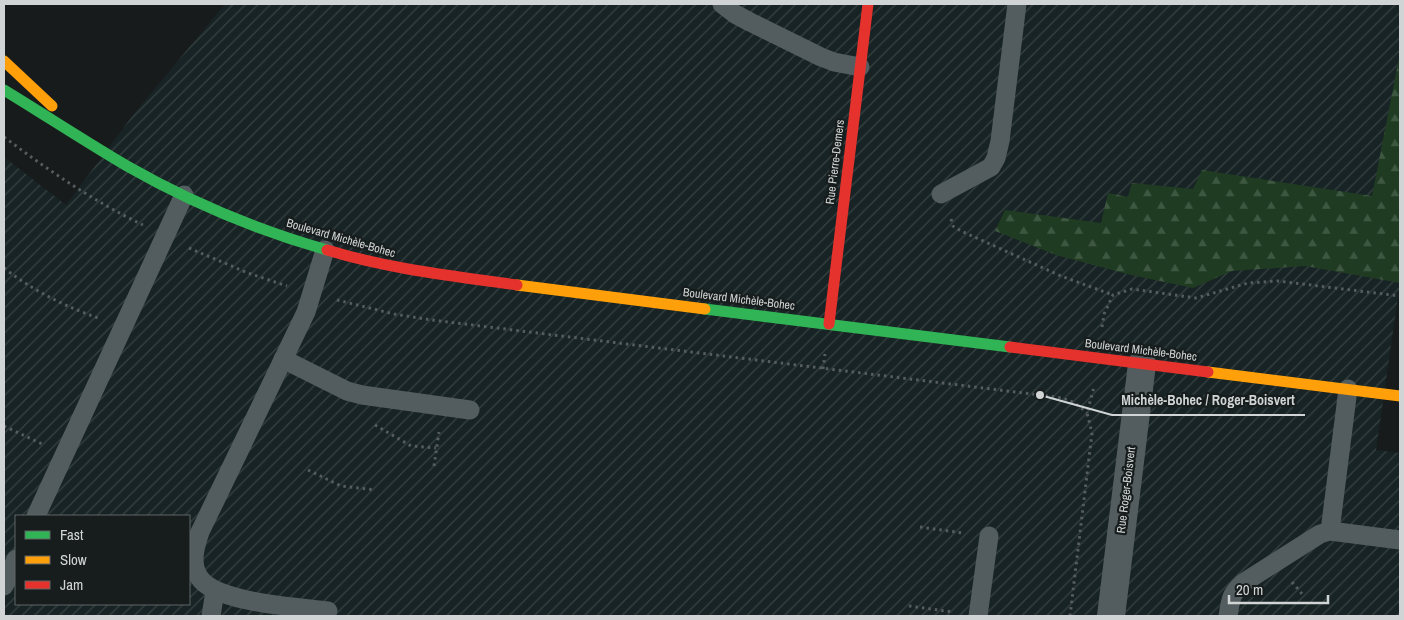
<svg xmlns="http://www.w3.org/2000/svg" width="1404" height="620" viewBox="0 0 1404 620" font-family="'Archivo Narrow',sans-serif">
  <defs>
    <pattern id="industrial-furrows" width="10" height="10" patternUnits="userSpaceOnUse" patternTransform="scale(1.25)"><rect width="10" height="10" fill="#172324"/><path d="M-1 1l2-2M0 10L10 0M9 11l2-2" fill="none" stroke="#384243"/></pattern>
    <pattern id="forest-firs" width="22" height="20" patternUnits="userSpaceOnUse" patternTransform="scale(1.25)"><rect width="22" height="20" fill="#1f3c22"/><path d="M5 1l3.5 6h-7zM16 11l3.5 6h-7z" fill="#3e5741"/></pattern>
  </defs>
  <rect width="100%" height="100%" fill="#181b1c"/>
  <!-- industrial -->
  <path fill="url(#industrial-furrows)" fill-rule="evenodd" d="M225,4H1400V283L1376,450L1400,453V616H4V157L66,205L133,115ZM16,516H189V604H16Z"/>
  <!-- forest -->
  <polygon fill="url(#forest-firs)" points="1400,53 1400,283 1305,266 1232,271 1193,288 1131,275 1056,255 995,231 1005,210 1101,223 1108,193 1128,197 1132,183 1193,189 1202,170 1372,196"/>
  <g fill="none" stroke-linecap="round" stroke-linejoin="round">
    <!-- path -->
    <g stroke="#565c5f" stroke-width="3" stroke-dasharray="2.5 4" stroke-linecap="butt">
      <path d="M4,137C48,170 93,201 143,225"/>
      <polyline points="951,219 953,226 961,231 1061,276 1113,295"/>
      <polyline points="189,248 248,273 287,286"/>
      <path d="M4,268C32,290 64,306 98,318"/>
      <path d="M337,300L394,314L432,320L1056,397C1069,399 1078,404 1087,413"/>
      <polyline points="1102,327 1104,314 1113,295 1132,289 1196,298 1248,283 1278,281 1400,296"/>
      <polyline points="823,369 825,354"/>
      <polyline points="375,425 411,446 436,448"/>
      <polyline points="4,426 42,444"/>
      <polyline points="434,466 439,432"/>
      <polyline points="308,470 341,486 375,490"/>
      <polyline points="920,527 963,533"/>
      <polyline points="1292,582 1303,595"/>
      <polyline points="909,606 953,612"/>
      <polyline points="1070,616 1092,433 1087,413 1094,387"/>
    </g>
    <!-- lane -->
    <g stroke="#535c5f" stroke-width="19">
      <polyline points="722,4 735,14 750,22 821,57 834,62 860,67"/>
      <polyline points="941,194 991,167 996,158 1000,141 1017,4"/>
      <path d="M325,250L306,312L200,532C195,547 190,563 199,577C215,603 298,607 328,611"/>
      <polyline points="283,359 347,391 362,395 470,410"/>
      <polyline points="36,516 184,195"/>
      <polyline points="1330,531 1348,389"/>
      <polyline points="4,586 16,559"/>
      <polyline points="211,616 215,591"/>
      <polyline points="978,616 989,536"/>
      <path d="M1228,616C1231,599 1230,595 1243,583L1320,534L1330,531L1400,540"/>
    </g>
    <!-- street -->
    <polyline stroke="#535c5f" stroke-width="28" points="1111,616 1142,364"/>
    <!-- fast -->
    <g stroke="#30b455" stroke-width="11">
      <path d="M4,90C45,115 86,142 127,166C190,202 257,230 327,250"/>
      <polyline points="705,309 1010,347"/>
    </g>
    <!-- slow -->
    <g stroke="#ff9f0a" stroke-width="11">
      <polyline points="4,61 52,106"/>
      <polyline points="517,285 705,309"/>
      <polyline points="1208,372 1400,396"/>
    </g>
    <!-- jam -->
    <g stroke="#e5322d" stroke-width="11">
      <path d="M327,250C389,269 453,276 517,285"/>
      <polyline points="829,324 868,4"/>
      <polyline points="1010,347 1208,372"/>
    </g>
  </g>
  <g text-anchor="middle" stroke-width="4.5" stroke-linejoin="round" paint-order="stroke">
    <!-- street labels -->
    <g font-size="12" fill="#d0d4d4" stroke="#171c1d">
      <text transform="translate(835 162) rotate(-83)" y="4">Rue Pierre-Demers</text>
      <text transform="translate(341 238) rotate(16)" y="4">Boulevard Michèle-Bohec</text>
      <text transform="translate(739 299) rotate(7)" y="4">Boulevard Michèle-Bohec</text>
      <text transform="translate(1141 350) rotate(7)" y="4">Boulevard Michèle-Bohec</text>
      <text transform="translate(1126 490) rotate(-83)" y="4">Rue Roger-Boisvert</text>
    </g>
  </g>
  <!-- callouts -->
  <path fill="none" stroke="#d0d4d4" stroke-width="2" d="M1040 395L1112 415H1305"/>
  <circle fill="#d0d4d4" stroke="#171c1d" stroke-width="2" cx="1040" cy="395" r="5"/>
  <g font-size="14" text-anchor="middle" font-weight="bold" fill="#d0d4d4" stroke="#171c1d" stroke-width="4.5" stroke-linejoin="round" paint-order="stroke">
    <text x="1208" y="405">Michèle-Bohec / Roger-Boisvert</text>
  </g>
  <!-- border -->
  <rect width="1404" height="620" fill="none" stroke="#d0d4d4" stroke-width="10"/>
  <!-- legend -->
  <rect x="15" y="515" width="175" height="90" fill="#171c1d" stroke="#616666"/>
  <rect x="25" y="531" width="25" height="8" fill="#30b455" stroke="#616666"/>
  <text x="60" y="540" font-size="15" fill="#d0d4d4">Fast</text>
  <rect x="25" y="556" width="25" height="8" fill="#ff9f0a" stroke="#616666"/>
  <text x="60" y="565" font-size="15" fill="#d0d4d4">Slow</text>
  <rect x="25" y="581" width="25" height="8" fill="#e5322d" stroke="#616666"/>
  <text x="60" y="590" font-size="15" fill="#d0d4d4">Jam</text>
  <!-- scale -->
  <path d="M1229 595v8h99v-8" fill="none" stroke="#d0d4d4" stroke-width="2.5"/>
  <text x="1236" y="595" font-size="15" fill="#d0d4d4" stroke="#171c1d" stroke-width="4" paint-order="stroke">20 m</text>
</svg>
